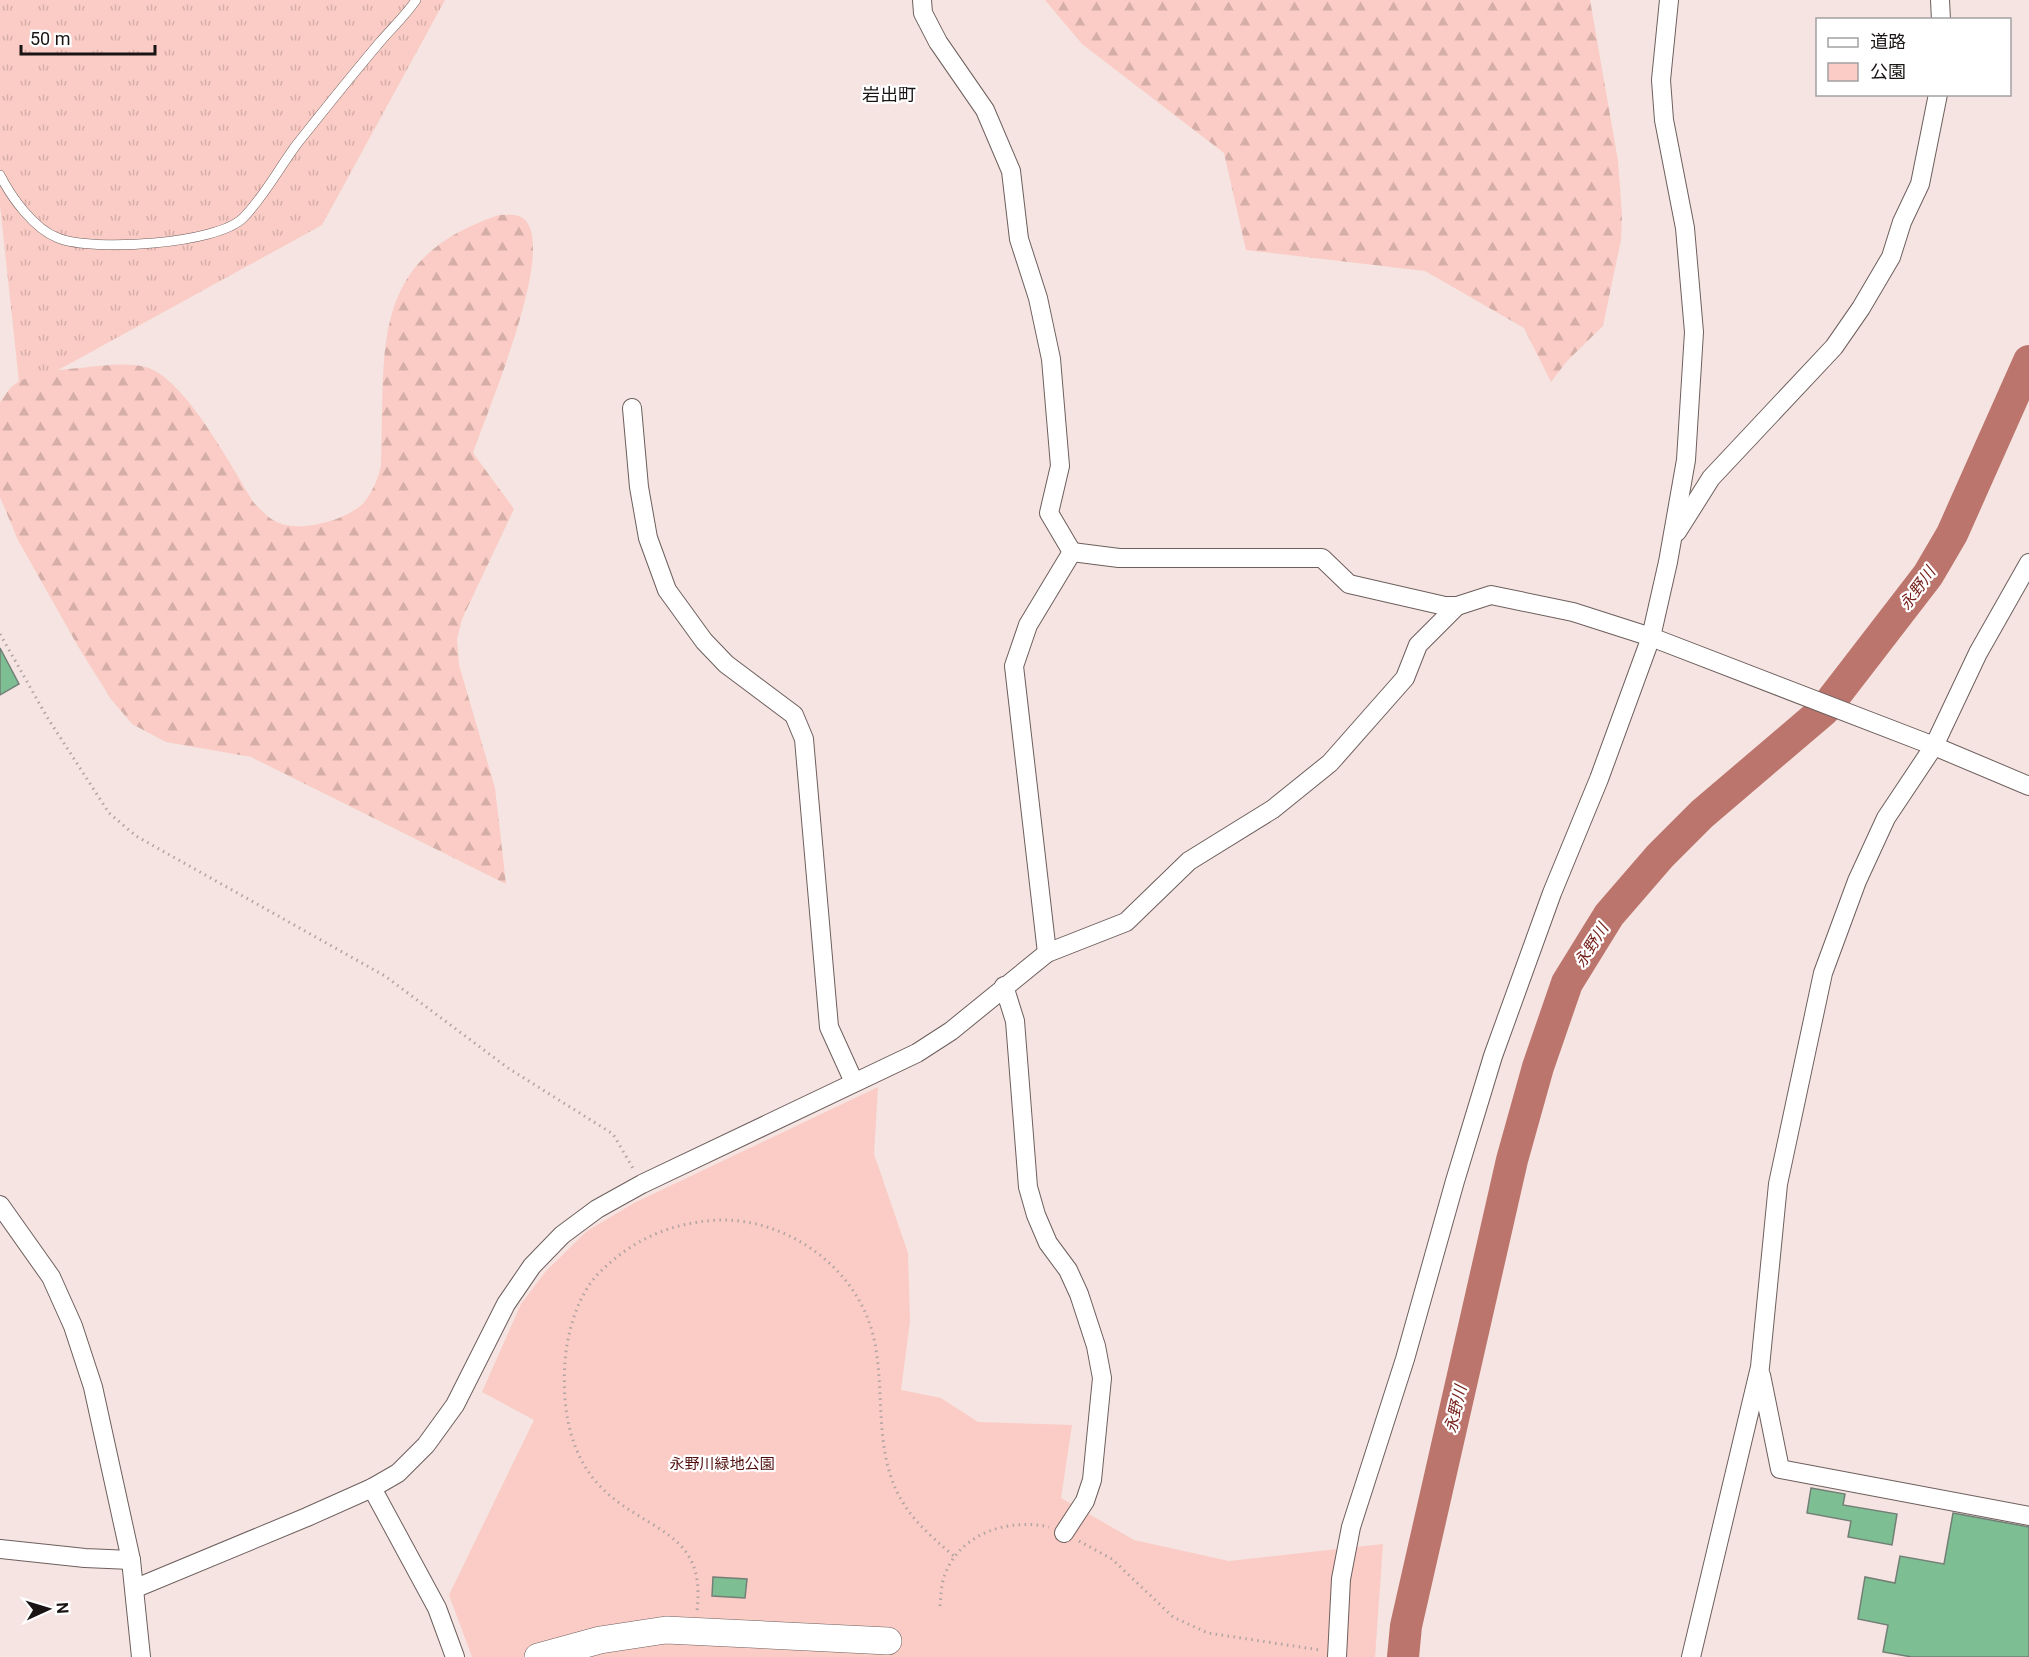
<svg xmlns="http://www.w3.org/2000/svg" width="2029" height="1657" viewBox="0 0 2029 1657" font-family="Roboto,'Noto Sans JP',sans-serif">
  <defs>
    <pattern id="grass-tufts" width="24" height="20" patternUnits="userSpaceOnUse" patternTransform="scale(1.5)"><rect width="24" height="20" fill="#faccc5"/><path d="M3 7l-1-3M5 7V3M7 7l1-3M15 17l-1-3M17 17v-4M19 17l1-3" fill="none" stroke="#d6aea8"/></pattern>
    <pattern id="forest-firs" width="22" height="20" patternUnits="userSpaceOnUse" patternTransform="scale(1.5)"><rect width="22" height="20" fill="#faccc5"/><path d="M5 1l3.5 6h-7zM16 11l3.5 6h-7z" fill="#d6aea8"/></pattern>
  </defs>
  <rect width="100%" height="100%" fill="#f5e4e1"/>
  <!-- grass -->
  <polygon fill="url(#grass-tufts)" points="0,0 445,0 322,225 20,391 0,205"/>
  <!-- forest -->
  <g fill="url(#forest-firs)">
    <polygon points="1045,0 1590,0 1618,161 1622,215 1621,240 1603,326 1567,361 1551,382 1524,328 1425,271 1246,250 1224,153 1082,44"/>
    <path d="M499,215C510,215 522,213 528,224C551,262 488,409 473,453L514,509L462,619L457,639L459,665L495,788L506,884L251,757L166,742L132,724L111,699L79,648L18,540L0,497V402C5,396 9,388 15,384C31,373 61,369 81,368C101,366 125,362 145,367C184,376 232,468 254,503C262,511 269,519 279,523C301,533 352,519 366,500C374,489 378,478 381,466C386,350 366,259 499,215Z"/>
  </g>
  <!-- park -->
  <polygon fill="#faccc5" points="878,1087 874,1154 908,1253 910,1321 901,1390 941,1398 978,1422 1072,1425 1061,1498 1134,1540 1229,1561 1383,1544 1375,1657 472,1657 449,1595 534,1420 482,1392 521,1304 546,1271 587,1231 634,1203"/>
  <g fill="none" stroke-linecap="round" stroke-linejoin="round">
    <!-- river -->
    <polyline stroke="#bc756c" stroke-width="32" points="1403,1657 1406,1626 1512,1160 1538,1067 1567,983 1609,915 1660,856 1702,814 1824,710 1928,575 1952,534 2029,361"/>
  </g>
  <!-- building -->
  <g fill="#7dbe93" stroke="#737f76" stroke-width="1.5">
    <polygon points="0,648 19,684 0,695"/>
    <polygon points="1811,1488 1845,1494 1843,1505 1897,1514 1892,1545 1848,1537 1851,1521 1807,1513"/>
    <polygon points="1953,1513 2029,1527 2029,1657 1912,1657 1883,1652 1888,1625 1858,1619 1865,1577 1895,1583 1900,1556 1944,1564"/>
    <polygon points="713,1577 747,1579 745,1598 712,1596"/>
  </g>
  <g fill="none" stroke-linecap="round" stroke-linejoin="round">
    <!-- lane casing -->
    <g stroke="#6d5f5d" stroke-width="10">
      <path id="lane" d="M0,175C11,197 34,229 58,238C93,252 217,244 243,218C264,197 279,168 297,144C324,110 352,75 380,42C392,28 406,15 416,0"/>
    </g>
    <!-- street casing -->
    <g stroke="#6d5f5d" stroke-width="20">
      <g id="street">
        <polyline points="922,0 923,13 938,42 985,110 1011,171 1019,239 1038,298 1051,359 1060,466 1049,513 1072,552"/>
        <polyline points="1940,0 1941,20"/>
        <polyline points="632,408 639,487 648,538 667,590 704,641 726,664 794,715 804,739 829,1027 854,1082"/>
        <polyline points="1677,532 1711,478 1834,347 1861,308 1891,257 1902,222 1920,184 1938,94"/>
        <polyline points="1072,552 1119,558 1322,558 1349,584 1445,606 1457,606 1491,595 1573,612 1651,637 1934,746 2029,786"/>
        <polyline points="1047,953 1014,666 1028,625 1072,552"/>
        <polyline points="1004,986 1015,1021 1028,1187 1036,1215 1048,1243 1068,1270 1079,1294 1096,1346 1102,1378 1092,1480 1085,1501 1064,1533"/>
        <polyline points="0,1205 51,1277 73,1326 93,1387 131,1560 141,1657"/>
        <polyline points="1761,1375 1780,1469 2029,1516"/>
        <polyline points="372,1488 437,1608 455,1657"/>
        <polyline points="0,1549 85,1558 131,1560"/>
        <polyline points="136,1588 307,1517 372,1488 398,1473 426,1445 455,1405 506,1304 532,1266 562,1235 597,1209 642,1184 917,1053 951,1031 1047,953 1126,922 1189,861 1273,809 1330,763 1405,678 1418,645 1457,606"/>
        <polyline points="1337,1657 1341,1579 1351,1527 1405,1359 1455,1181 1493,1056 1552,893 1599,779 1651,637 1668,562 1686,460 1694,332 1685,228 1664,120 1661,80 1669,0"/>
        <polyline points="1691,1657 1760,1367 1778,1184 1823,973 1857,881 1886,818 1934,746 1978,653 2029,563"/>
      </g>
    </g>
    <!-- secondary casing -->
    <g stroke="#6d5f5d" stroke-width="28">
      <polyline id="secondary" points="538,1657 600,1640 666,1630 888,1641"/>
    </g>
    <!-- path -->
    <g stroke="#b2a4a2" stroke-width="3" stroke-dasharray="1.5 4.5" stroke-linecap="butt">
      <polyline points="0,634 47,717 109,813 136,836 385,976 508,1068 613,1134 634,1170"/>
      <polyline points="1079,1541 1112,1559 1173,1617 1208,1633 1320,1650"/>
      <path d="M940,1606C941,1596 941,1586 944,1577C959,1533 1008,1518 1049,1527"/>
      <path d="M697,1610C707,1528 643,1533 598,1484C568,1451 562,1404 565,1362C567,1333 577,1297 597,1275C631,1240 671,1222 720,1220C790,1219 859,1270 874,1339C884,1384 876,1432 891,1477C903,1513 927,1533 955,1557"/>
    </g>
    <!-- lane -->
    <use href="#lane" stroke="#fff" stroke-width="9"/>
    <!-- street -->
    <use href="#street" stroke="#fff" stroke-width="18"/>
    <!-- secondary -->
    <use href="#secondary" stroke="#fff" stroke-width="27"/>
  </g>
  <g text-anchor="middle" stroke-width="4.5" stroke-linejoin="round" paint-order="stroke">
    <!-- park labels -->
    <g font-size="15" fill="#500e0c" stroke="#fff">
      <text x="722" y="1469">永野川緑地公園</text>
    </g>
    <!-- water labels -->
    <g font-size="16" font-style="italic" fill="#77211c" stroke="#fff">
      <text transform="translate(1917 588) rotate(-54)" y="6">永野川</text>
      <text transform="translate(1591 945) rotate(-58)" y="6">永野川</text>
      <text transform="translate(1455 1409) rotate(-77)" y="6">永野川</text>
    </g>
    <!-- quarter labels -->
    <g font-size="18" fill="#1a1414" stroke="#fff">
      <text x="889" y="101">岩出町</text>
    </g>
  </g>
  <!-- legend -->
  <rect x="1816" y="18" width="195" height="78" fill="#ffffff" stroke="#a3a1a1" stroke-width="1.5"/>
  <rect x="1828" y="38" width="30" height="9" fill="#ffffff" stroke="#a3a1a1" stroke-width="1.5"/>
  <text x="1870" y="48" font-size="18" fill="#1a1414">道路</text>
  <rect x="1828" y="63" width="30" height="18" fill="#faccc5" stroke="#a3a1a1" stroke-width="1.5"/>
  <text x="1870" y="78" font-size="18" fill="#1a1414">公園</text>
  <!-- north arrow -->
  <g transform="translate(48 1609) rotate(86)" stroke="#ffffff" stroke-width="4.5" paint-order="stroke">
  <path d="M0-4.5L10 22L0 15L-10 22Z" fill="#1a1414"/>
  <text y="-9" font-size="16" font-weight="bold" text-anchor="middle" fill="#1a1414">N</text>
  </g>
  <!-- scale -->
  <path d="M21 45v9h134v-9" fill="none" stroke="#1a1414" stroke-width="3"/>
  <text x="30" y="45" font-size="18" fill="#1a1414" stroke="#ffffff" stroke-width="4.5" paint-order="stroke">50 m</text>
</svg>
